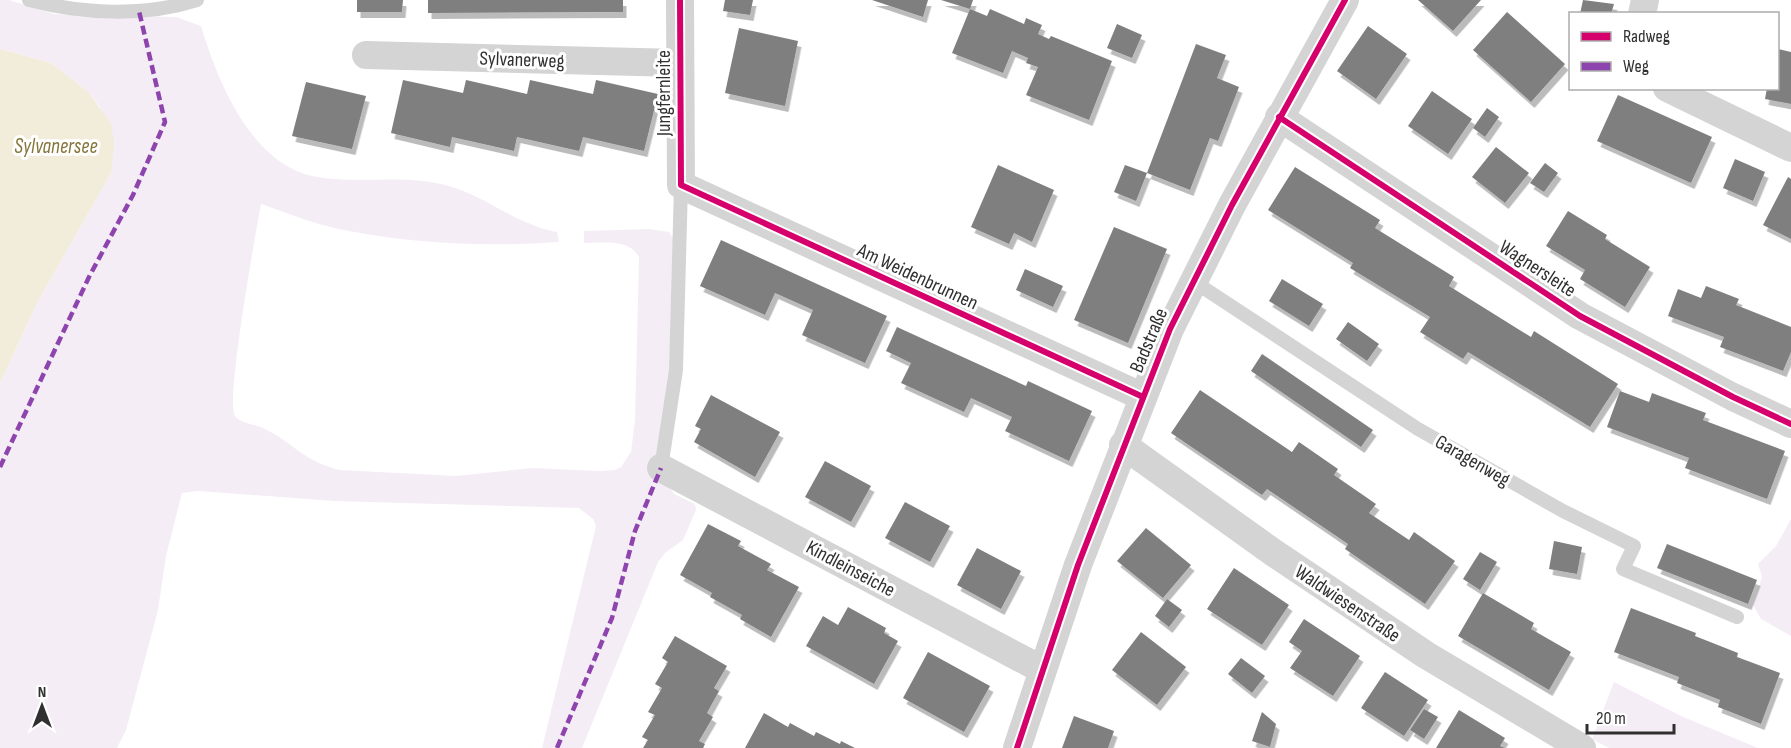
<svg xmlns="http://www.w3.org/2000/svg" width="1791" height="748" viewBox="0 0 1791 748" font-family="'Sofia Sans Condensed',sans-serif">
  <defs>
    <filter id="shadow"><feDropShadow dx="3.5" dy="6" stdDeviation="0" flood-color="#0004"/></filter>
  </defs>
  <rect width="100%" height="100%" fill="#fff"/>
  <!-- green -->
  <g fill="#f4edf5">
    <path d="M0,0H9L54,14L176,17L201,26C218,82 252,167 318,177C358,184 403,174 445,185C488,196 513,224 557,232L559,242C488,247 418,244 349,231C319,226 290,214 261,204C256,231 225,403 235,416C241,424 256,424 265,429C295,444 303,461 340,470L456,476L533,468L599,471L615,470L621,467L631,452L635,420L639,257C629,238 603,243 584,243V231L649,229L669,232L673,238L666,482L674,494L695,504L696,510L683,540L665,553L658,562L582,748H542L596,526L593,519L579,508L334,501L198,491L182,493L166,556L158,610L126,730L117,748H0V383L38,301L111,173L100,107L88,92L51,63L0,49Z"/>
    <polygon points="1791,519 1791,636 1761,619 1753,605 1762,577 1758,564 1776,546"/>
    <polygon points="1614,682 1681,716 1758,748 1609,748 1592,739"/>
  </g>
  <!-- water -->
  <polygon fill="#f2edda" points="0,49 51,63 88,92 111,123 114,144 111,173 38,301 0,383"/>
  <!-- building -->
  <g fill="#7f7f7f" filter="url(#shadow)">
    <polygon points="357,0 403,0 402,12 357,12"/>
    <polygon points="428,0 623,0 623,12 428,13"/>
    <polygon points="725,0 753,0 750,15 723,11"/>
    <polygon points="872,0 928,0 923,17"/>
    <polygon points="941,0 973,0 970,9"/>
    <polygon points="1418,0 1481,0 1453,31"/>
    <polygon points="1583,0 1614,4 1611,14 1580,14"/>
    <polygon points="970,9 987,16 990,9 1024,24 1026,18 1042,25 1038,34 1049,39 1051,36 1112,61 1089,120 1026,95 1038,67 1026,63 1028,58 1012,51 1003,73 952,53"/>
    <polygon points="1507,12 1565,64 1531,102 1473,50"/>
    <polygon points="1117,24 1142,35 1132,58 1107,48"/>
    <polygon points="1368,26 1407,54 1376,99 1337,71"/>
    <polygon points="739,28 798,41 785,106 725,93"/>
    <polygon points="1196,44 1226,55 1217,78 1239,87 1218,141 1210,138 1190,190 1147,173"/>
    <polygon points="1778,49 1791,52 1791,104 1765,99 1767,88 1778,88"/>
    <polygon points="403,80 463,93 466,80 527,94 530,80 593,94 596,80 658,94 644,151 583,137 579,151 517,137 514,151 452,137 450,147 391,133"/>
    <polygon points="306,82 366,96 352,149 292,136"/>
    <polygon points="1432,91 1472,119 1448,154 1408,126"/>
    <polygon points="1618,95 1712,137 1691,183 1597,141"/>
    <polygon points="1487,108 1499,117 1485,137 1473,128"/>
    <polygon points="1496,147 1529,173 1505,203 1472,177"/>
    <polygon points="1735,159 1765,172 1753,201 1723,188"/>
    <polygon points="1545,163 1558,173 1544,192 1530,183"/>
    <polygon points="998,165 1054,190 1032,242 1014,233 1009,244 971,227"/>
    <polygon points="1125,165 1147,173 1136,201 1114,192"/>
    <polygon points="1295,167 1380,220 1375,228 1454,277 1449,286 1531,337 1534,331 1618,384 1590,427 1468,352 1463,359 1420,332 1430,317 1350,268 1353,263 1268,210"/>
    <polygon points="1788,177 1791,179 1791,239 1763,225"/>
    <polygon points="1568,211 1607,235 1605,239 1650,267 1625,307 1580,279 1585,270 1546,246"/>
    <polygon points="1114,227 1167,249 1128,343 1074,320"/>
    <polygon points="721,240 887,316 865,363 802,335 813,310 775,293 765,315 700,286"/>
    <polygon points="1025,269 1063,286 1053,307 1016,290"/>
    <polygon points="1282,279 1323,304 1309,326 1269,301"/>
    <polygon points="1706,286 1739,299 1736,305 1791,327 1791,352 1783,371 1720,347 1724,337 1668,316 1678,289 1701,298"/>
    <polygon points="1348,322 1379,344 1367,361 1336,339"/>
    <polygon points="897,327 1026,386 1028,381 1092,411 1069,461 1005,431 1012,417 971,398 964,412 901,383 911,363 886,351"/>
    <polygon points="1262,354 1373,430 1361,447 1251,371"/>
    <polygon points="1200,390 1292,452 1299,442 1338,469 1334,475 1376,504 1369,513 1409,540 1414,532 1455,561 1425,604 1345,549 1348,544 1267,489 1262,495 1171,433"/>
    <polygon points="1620,391 1649,402 1652,393 1706,413 1703,420 1785,451 1767,499 1685,468 1689,458 1607,427"/>
    <polygon points="711,395 780,432 755,477 694,442 701,429 695,426"/>
    <polygon points="825,461 871,486 851,522 805,497"/>
    <polygon points="905,502 950,526 930,562 885,538"/>
    <polygon points="708,524 741,541 738,546 771,564 767,570 799,587 771,637 740,619 742,615 710,597 712,593 680,575"/>
    <polygon points="1146,528 1191,565 1163,598 1117,561"/>
    <polygon points="1554,541 1582,547 1577,574 1549,569"/>
    <polygon points="1667,544 1757,580 1748,604 1657,568"/>
    <polygon points="977,548 1021,571 1001,609 957,585"/>
    <polygon points="1480,552 1497,562 1480,590 1463,579"/>
    <polygon points="1234,568 1289,605 1262,645 1207,609"/>
    <polygon points="1483,593 1534,623 1531,629 1571,652 1549,690 1458,636"/>
    <polygon points="1167,599 1182,610 1169,627 1155,616"/>
    <polygon points="848,607 886,628 884,633 898,641 874,684 806,646 823,616 838,625"/>
    <polygon points="1631,608 1696,633 1695,636 1738,653 1737,657 1780,673 1761,724 1718,707 1720,700 1677,683 1679,677 1614,652"/>
    <polygon points="1304,619 1360,656 1333,696 1290,668 1302,651 1289,642"/>
    <polygon points="1141,632 1186,667 1157,705 1112,670"/>
    <polygon points="675,636 727,666 714,688 719,691 707,713 713,717 699,741 705,744 703,748 643,748 648,740 642,737 655,715 648,712 662,688 655,684 668,662 662,658"/>
    <polygon points="928,652 990,686 964,732 903,698"/>
    <polygon points="1241,658 1265,676 1252,693 1228,674"/>
    <polygon points="1385,672 1428,700 1404,736 1361,708"/>
    <polygon points="1424,709 1438,717 1424,739 1410,730"/>
    <polygon points="1459,710 1505,738 1500,746 1505,748 1436,748"/>
    <polygon points="1262,712 1276,724 1270,747 1252,741"/>
    <polygon points="764,713 788,727 790,723 814,736 816,732 840,744 841,741 855,748 745,748"/>
    <polygon points="1074,716 1114,731 1108,748 1062,748"/>
  </g>
  <g fill="none" stroke-linecap="round" stroke-linejoin="round">
    <!-- lane -->
    <g stroke="#d4d4d4" stroke-width="14">
      <path d="M29,0C83,14 144,17 197,0"/>
      <polyline points="1193,281 1418,429 1563,511 1634,546 1623,569 1737,617"/>
      <polyline points="661,468 676,370 681,185"/>
    </g>
    <!-- street -->
    <g stroke="#d4d4d4" stroke-width="28">
      <polyline points="680,0 681,185 1141,396"/>
      <polyline points="1642,14 1645,0"/>
      <polyline points="366,55 678,63"/>
      <polyline points="1667,88 1791,148"/>
      <polyline points="1279,117 1580,316 1733,397 1791,424"/>
      <polyline points="1123,445 1274,553 1426,655 1582,748"/>
      <polyline points="661,468 1041,669"/>
      <polyline points="1017,748 1078,565 1170,329 1232,205 1345,0"/>
    </g>
    <!-- quiet -->
    <g stroke="#8e44ad" stroke-width="4.5" stroke-dasharray="9 4.5" stroke-linecap="butt">
      <polyline points="0,467 89,277 133,195 165,122 139,11"/>
      <polyline points="557,748 612,618 635,531 661,468"/>
    </g>
    <!-- cycleway casing -->
    <g stroke="#fff" stroke-width="10">
      <g id="cycleway">
        <polyline points="680,0 681,185 1141,396"/>
        <polyline points="1279,117 1580,316 1733,397 1791,424"/>
        <polyline points="1017,748 1078,565 1170,329 1232,205 1345,0"/>
      </g>
    </g>
    <!-- cycleway -->
    <use href="#cycleway" stroke="#d6006c" stroke-width="6"/>
  </g>
  <g text-anchor="middle" stroke-width="6" stroke-linejoin="round" paint-order="stroke">
    <!-- street labels -->
    <g font-size="20" fill="#303030" stroke="#fff">
      <text transform="translate(522 59) rotate(2)" y="7">Sylvanerweg</text>
      <text transform="translate(663 93) rotate(-90)" y="7">Jungfernleite</text>
      <text transform="translate(1538 268) rotate(33)" y="7">Wagnersleite</text>
      <text transform="translate(918 276) rotate(25)" y="7">Am Weidenbrunnen</text>
      <text transform="translate(1148 340) rotate(-67)" y="7">Badstraße</text>
      <text transform="translate(1473 460) rotate(30)" y="7">Garagenweg</text>
      <text transform="translate(851 568) rotate(28)" y="7">Kindleinseiche</text>
      <text transform="translate(1348 603) rotate(34)" y="7">Waldwiesenstraße</text>
    </g>
    <!-- water labels -->
    <g font-size="21" font-style="italic" fill="#857539" stroke="#fff">
      <text x="56" y="153">Sylvanersee</text>
    </g>
  </g>
  <!-- legend -->
  <rect x="1569" y="12" width="210" height="78" fill="#ffffff" stroke="#acacac" stroke-width="1.5"/>
  <rect x="1581" y="32" width="30" height="9" fill="#d6006c" stroke="#acacac" stroke-width="1.5"/>
  <text x="1623" y="42" font-size="18" fill="#303030">Radweg</text>
  <rect x="1581" y="62" width="30" height="9" fill="#8e44ad" stroke="#acacac" stroke-width="1.5"/>
  <text x="1623" y="72" font-size="18" fill="#303030">Weg</text>
  <!-- north arrow -->
  <g transform="translate(42 706)" stroke="#ffffff" stroke-width="4.5" paint-order="stroke">
  <path d="M0-4.5L10 22L0 15L-10 22Z" fill="#303030"/>
  <text y="-9" font-size="16" font-weight="bold" text-anchor="middle" fill="#303030">N</text>
  </g>
  <!-- scale -->
  <path d="M1587 724v9h87v-9" fill="none" stroke="#303030" stroke-width="3"/>
  <text x="1596" y="724" font-size="18" fill="#303030" stroke="#ffffff" stroke-width="4.5" paint-order="stroke">20 m</text>
</svg>
